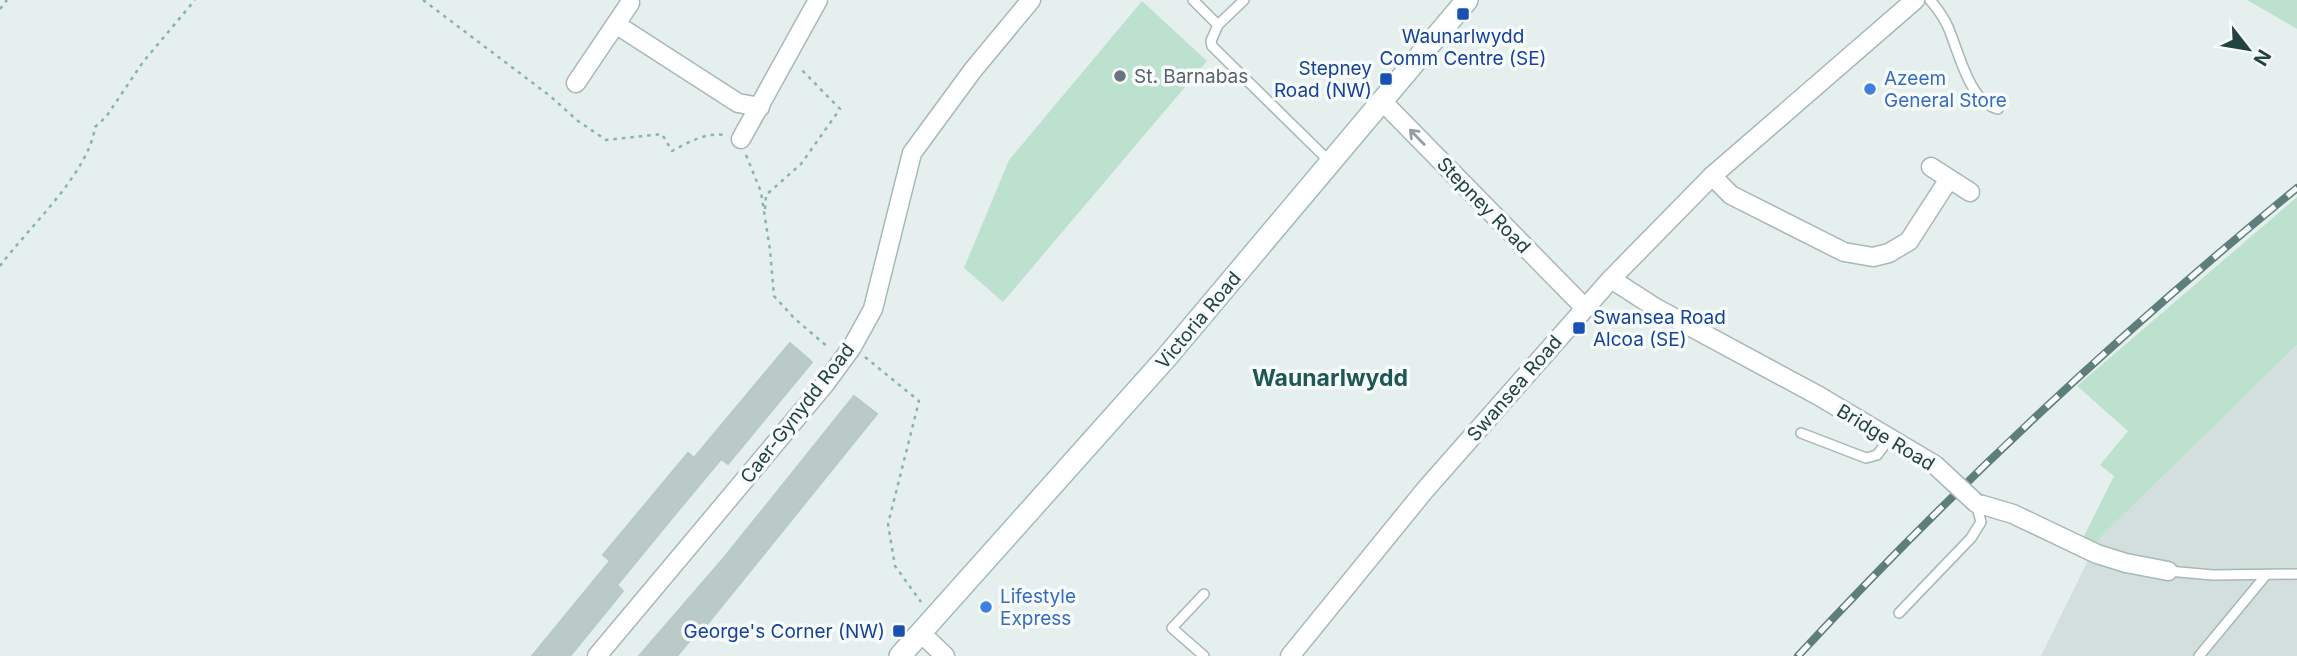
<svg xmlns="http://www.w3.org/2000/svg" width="2297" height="656" viewBox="0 0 2297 656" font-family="Inter,sans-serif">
  <rect width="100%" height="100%" fill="#e5efed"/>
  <!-- built -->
  <polygon fill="#d3dfdd" points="2297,345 2297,656 2041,656 2100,536"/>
  <!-- green -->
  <g fill="#bde1cf">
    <polygon points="2247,0 2297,0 2297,29"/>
    <polygon points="1142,1 1207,61 1003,302 964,268 1009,160"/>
    <polygon points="2297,197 2297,345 2101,536 2095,546 2082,540 2114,476 2100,465 2128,431 2077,386"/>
  </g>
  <!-- building -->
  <g fill="#bacac7" stroke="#b7cac6" stroke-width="2">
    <polygon points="790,343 812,362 774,408 728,464 721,459 672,518 617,585 623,591 570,656 532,656 610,561 603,555 688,453 694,458"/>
    <polygon points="854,396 877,414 700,633 697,632 677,656 639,656 723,559"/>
  </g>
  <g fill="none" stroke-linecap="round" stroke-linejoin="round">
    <!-- service casing -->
    <g stroke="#a7b8b6" stroke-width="12">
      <g id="service">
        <polyline points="1193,0 1218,25 1211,41 1212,46 1330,162"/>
        <path d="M1930,0C1937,8 1944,18 1948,27C1959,52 1969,102 1998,109"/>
        <polyline points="1218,25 1244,0"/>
        <polyline points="1801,433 1866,458 1877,455 1890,438"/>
        <polyline points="2168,571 2213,575 2297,574"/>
        <polyline points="1204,594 1172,628 1204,656"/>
        <polyline points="1899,613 1971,538 1981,522 1976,503"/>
        <polyline points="2199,656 2266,575"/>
      </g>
    </g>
    <!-- minor casing -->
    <g stroke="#a7b8b6" stroke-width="21">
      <g id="minor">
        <polyline points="617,25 738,103 760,107"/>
        <polyline points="576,83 630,3"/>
        <polyline points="1382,101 1585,308"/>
        <polyline points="741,139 818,0"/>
        <polyline points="1931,167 1970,192"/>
        <polyline points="1712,176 1731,195 1844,252 1873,257 1889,253 1909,241 1949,179"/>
        <polyline points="1611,279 1656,308 1819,396 1935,465"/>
        <polyline points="1976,503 2013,514 2097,554 2126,563 2168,571"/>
        <polyline points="922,634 945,656"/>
        <polyline points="597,656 825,384 852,347 873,309 912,153 973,70 1031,0"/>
        <polyline points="1290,656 1425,490 1611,279 1712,176 1915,0"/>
      </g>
    </g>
    <!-- secondary casing -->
    <g stroke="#a3bcb9" stroke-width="24">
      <polyline id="secondary" points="900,656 1166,358 1467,0"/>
    </g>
    <!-- path -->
    <g stroke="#84b5b0" stroke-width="2.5" stroke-dasharray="3.5 5" stroke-linecap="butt">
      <path d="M423,0L550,96L578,121L606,140L662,134L672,151C687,143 706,132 724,135"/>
      <polyline points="0,9 7,0"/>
      <polyline points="746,155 761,192 770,250 774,296 794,318 829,348"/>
      <polyline points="765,209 766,195 801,164 840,109 800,68"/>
      <path d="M0,266C28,228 89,173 95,127L106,117L143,62L195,0"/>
      <polyline points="865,357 919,401 888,524 895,566 921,602"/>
    </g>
    <!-- service -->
    <use href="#service" stroke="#fff" stroke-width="9"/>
    <!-- minor -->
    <use href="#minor" stroke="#fff" stroke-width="18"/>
    <!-- secondary -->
    <use href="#secondary" stroke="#fff" stroke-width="21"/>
    <!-- rail casing -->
    <g stroke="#5e7e7c" stroke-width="8">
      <path id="rail" d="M1798,656C1954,487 2119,334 2297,188"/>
    </g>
    <!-- rail -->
    <use href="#rail" stroke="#f7fbfa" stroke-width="5" stroke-dasharray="16" stroke-linecap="butt"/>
    <!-- minor-bridge casing -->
    <g stroke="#a7b8b6" stroke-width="21" stroke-linecap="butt">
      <polyline id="minor-bridge" points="1935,465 1976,503"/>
    </g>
    <!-- minor-bridge -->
    <use href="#minor-bridge" stroke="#fff" stroke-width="18"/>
  </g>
  <!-- one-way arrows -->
  <defs><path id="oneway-shaft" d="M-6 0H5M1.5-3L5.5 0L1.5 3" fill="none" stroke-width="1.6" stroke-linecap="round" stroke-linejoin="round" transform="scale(1.75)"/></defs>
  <use stroke="#91a1a0" href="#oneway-shaft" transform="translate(1417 137) rotate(-134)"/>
  <!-- markers -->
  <g fill="#1a4fb4" stroke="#f7fbfa" stroke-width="2.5">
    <rect x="1456" y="7" width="14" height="14" rx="3.5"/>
    <rect x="1379" y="72" width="14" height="14" rx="3.5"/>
    <rect x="1572" y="321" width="14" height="14" rx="3.5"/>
    <rect x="892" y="624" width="14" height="14" rx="3.5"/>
  </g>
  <circle fill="#6b7280" stroke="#f7fbfa" stroke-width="2.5" cx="1120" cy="76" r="7"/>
  <g fill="#3f7fe0" stroke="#f7fbfa" stroke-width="2.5">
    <circle cx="1870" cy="89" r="7"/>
    <circle cx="986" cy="607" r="7"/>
  </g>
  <g text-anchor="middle" stroke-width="7" stroke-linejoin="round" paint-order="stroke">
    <!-- transit labels -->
    <g font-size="19" fill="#164399" stroke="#f7fbfa" text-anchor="end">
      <text x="1463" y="43" text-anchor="middle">Waunarlwydd<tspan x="1463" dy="22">Comm Centre (SE)</tspan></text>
      <text x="1372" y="75">Stepney<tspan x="1372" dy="22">Road (NW)</tspan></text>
      <text x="1593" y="324" text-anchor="start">Swansea Road<tspan x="1593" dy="22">Alcoa (SE)</tspan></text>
      <text x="885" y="638">George's Corner (NW)</text>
    </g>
    <!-- worship labels -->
    <g font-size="19" fill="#5b616d" stroke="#f7fbfa" text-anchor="start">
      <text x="1134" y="83">St. Barnabas</text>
    </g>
    <!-- shop labels -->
    <g font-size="19" fill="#366cbe" stroke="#f7fbfa" text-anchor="start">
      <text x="1884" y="85">Azeem<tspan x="1884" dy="22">General Store</tspan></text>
      <text x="1000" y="603">Lifestyle<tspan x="1000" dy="22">Express</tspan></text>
    </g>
    <!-- street labels -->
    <g font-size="19" fill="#234341" stroke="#f7fbfa">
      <text transform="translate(1484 205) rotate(46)" y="7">Stepney Road</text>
      <text transform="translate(1198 320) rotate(-50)" y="7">Victoria Road</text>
      <text transform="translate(1514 388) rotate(-49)" y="7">Swansea Road</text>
      <text transform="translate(797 413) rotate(-52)" y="7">Caer-Gynydd Road</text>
      <text transform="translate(1886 437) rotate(31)" y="7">Bridge Road</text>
    </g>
    <!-- quarter labels -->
    <g font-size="23" font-weight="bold" fill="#1d5756" stroke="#f7fbfa">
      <text x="1330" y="386">Waunarlwydd</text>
    </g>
  </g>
  <!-- north arrow -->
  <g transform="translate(2248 49) rotate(121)" stroke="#f7fbfa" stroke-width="5" paint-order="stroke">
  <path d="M0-5L12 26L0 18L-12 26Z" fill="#234341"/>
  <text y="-10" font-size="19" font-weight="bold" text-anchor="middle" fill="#234341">N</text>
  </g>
</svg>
